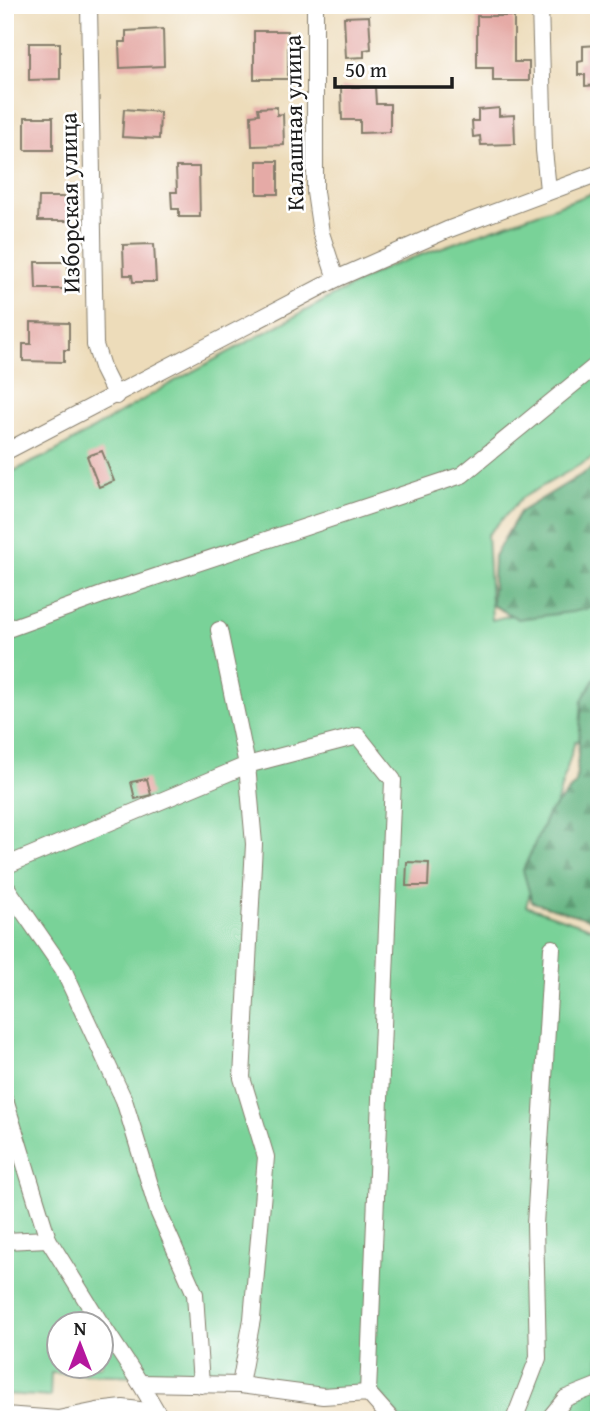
<svg xmlns="http://www.w3.org/2000/svg" width="604" height="1425" viewBox="0 0 604 1425" font-family="'Gentium Book Plus',serif">
  <defs>
    <pattern id="forest-firs" width="22" height="20" patternUnits="userSpaceOnUse" patternTransform="scale(1.75)"><rect width="22" height="20" fill="#62b480"/><path d="M5 1l3.5 6h-7zM16 11l3.5 6h-7z" fill="#509268"/></pattern>
  </defs>
  <rect width="100%" height="100%" fill="#fff"/>
  <filter id="ink" filterUnits="userSpaceOnUse"><feTurbulence type="fractalNoise" baseFrequency=".0143" numOctaves="2"/><feDisplacementMap in="SourceGraphic" scale="14" xChannelSelector="R" yChannelSelector="G"/><feConvolveMatrix kernelMatrix="1 2 1 2 8 2 1 2 1" color-interpolation-filters="sRGB"/></filter>
  <filter id="wash" filterUnits="userSpaceOnUse"><feTurbulence type="fractalNoise" baseFrequency=".00686" numOctaves="4" result="noise"/><feDisplacementMap in="SourceGraphic" scale="28" xChannelSelector="R" yChannelSelector="G"/><feGaussianBlur stdDeviation="1.57" result="paint"/><feColorMatrix in="noise" values="0 0 0 0 0 0 0 0 0 0 0 0 0 0 0 0 0 1.4 0 .05"/><feComposite in="paint" operator="in"/></filter>
  <g filter="url(#wash)">
    <rect width="100%" height="100%" fill="#eddcba"/>
    <!-- green -->
    <path fill="#79d298" stroke="#4a775a" stroke-width="2" fill-rule="evenodd" d="M599,191V454L522,498L487,535L492,620L599,593V739L575,741L526,906L599,931V1419L401,1420L380,1393L318,1398L266,1380L51,1373L50,1397L5,1394V475L52,453L173,382L387,267ZM60,1324H102V1366H60Z"/>
    <!-- forest -->
    <g fill="url(#forest-firs)" stroke="#3f684e" stroke-width="2">
      <polygon points="599,464 599,606 572,612 518,619 492,605 494,556 520,512"/>
      <polygon points="599,671 599,922 532,902 523,870 548,814 576,783 582,700"/>
    </g>
    <g id="blocks">
      <!-- building -->
      <g fill="#e5aaa6">
        <polygon points="369,16 371,49 364,50 364,57 346,58 344,17"/>
        <polygon points="477,16 514,16 514,62 529,62 529,81 493,81 493,68 477,68"/>
        <polygon points="163,29 164,66 120,68 119,42 126,42 126,31"/>
        <rect x="254" y="31" width="34" height="48"/>
        <polygon points="29,43 60,43 60,79 29,80"/>
        <polygon points="599,45 599,85 585,86 585,75 578,75 578,62 583,61 583,46"/>
        <polygon points="341,87 375,87 376,104 390,104 390,132 360,133 360,120 342,120"/>
        <polygon points="277,107 277,115 283,114 284,145 252,146 251,115 259,114 258,108"/>
        <polygon points="499,108 499,116 514,115 515,144 481,145 480,136 473,137 472,121 478,121 478,110"/>
        <polygon points="124,109 160,112 159,139 122,137"/>
        <rect x="25" y="117" width="28" height="33"/>
        <rect x="257" y="161" width="21" height="33"/>
        <polygon points="176,167 199,167 200,217 179,217 179,209 172,209 171,192 177,192"/>
        <polygon points="39,197 70,197 69,221 38,221"/>
        <polygon points="154,244 156,282 133,282 132,275 124,275 123,245"/>
        <polygon points="35,262 68,262 68,289 36,289"/>
        <polygon points="31,322 69,323 69,350 64,350 64,362 23,361 23,344 31,344"/>
        <polygon points="102,451 114,481 99,487 87,456"/>
        <polygon points="147,779 151,795 135,799 131,782"/>
        <polygon points="407,862 429,863 428,886 406,886"/>
      </g>
    </g>
  </g>
  <g filter="url(#ink)">
    <use href="#blocks" fill-opacity="0" stroke="#847c6b" stroke-width="2"/>
    <g fill="none" stroke-linecap="round" stroke-linejoin="round">
      <!-- minor casing -->
      <g stroke="#847c6b" stroke-width="18">
        <g id="minor">
          <polyline points="89,5 95,345 103,370 116,396"/>
          <polyline points="315,5 315,192 321,233 336,279"/>
          <polyline points="540,5 544,150 548,190"/>
          <polyline points="5,452 336,279 447,230 599,173"/>
          <polyline points="5,630 113,591 462,475 599,363"/>
          <polyline points="5,866 247,765 219,630"/>
          <polyline points="5,885 63,969 124,1100 158,1211 195,1294 201,1385"/>
          <polyline points="5,1100 48,1239 101,1324"/>
          <polyline points="5,1241 48,1239"/>
          <polyline points="102,1325 140,1383 160,1417"/>
          <polyline points="140,1383 240,1385 323,1396 368,1393 392,1420"/>
          <polyline points="240,1385 252,1319 266,1157 242,1078 254,844 247,765 358,736 393,780 368,1393"/>
          <polyline points="5,1415 58,1419 97,1411 123,1408 155,1412 155,1420"/>
          <polyline points="514,1420 538,1358 535,1225 552,948"/>
          <polyline points="548,1420 566,1398 599,1385"/>
        </g>
      </g>
      <!-- minor -->
      <use href="#minor" stroke="#fff" stroke-width="16"/>
    </g>
  </g>
  <g text-anchor="middle" stroke-width="5" stroke-linejoin="round" paint-order="stroke">
    <!-- street labels -->
    <g font-size="24" fill="#1c1c1c" stroke="#fff">
      <text transform="translate(294 123) rotate(-91)" y="8">Калашная улица</text>
      <text transform="translate(70 203) rotate(-91)" y="8">Изборская улица</text>
    </g>
  </g>
  <!-- margin -->
  <rect width="604" height="1425" fill="none" stroke="#fff" stroke-width="28"/>
  <!-- north arrow -->
  <g transform="translate(80 1345)"><circle r="33" fill="#ffffff" stroke="#a4a4a4" stroke-width="2"/>
  <path d="M0-5L12 26L0 18L-12 26Z" fill="#b5179e"/>
  <text y="-10" font-size="19" font-weight="bold" text-anchor="middle" fill="#1c1c1c">N</text>
  </g>
  <!-- scale -->
  <path d="M335 77v10h117v-10" fill="none" stroke="#1c1c1c" stroke-width="3.5"/>
  <text x="345" y="77" font-size="21" fill="#1c1c1c" stroke="#ffffff" stroke-width="5" paint-order="stroke">50 m</text>
</svg>
